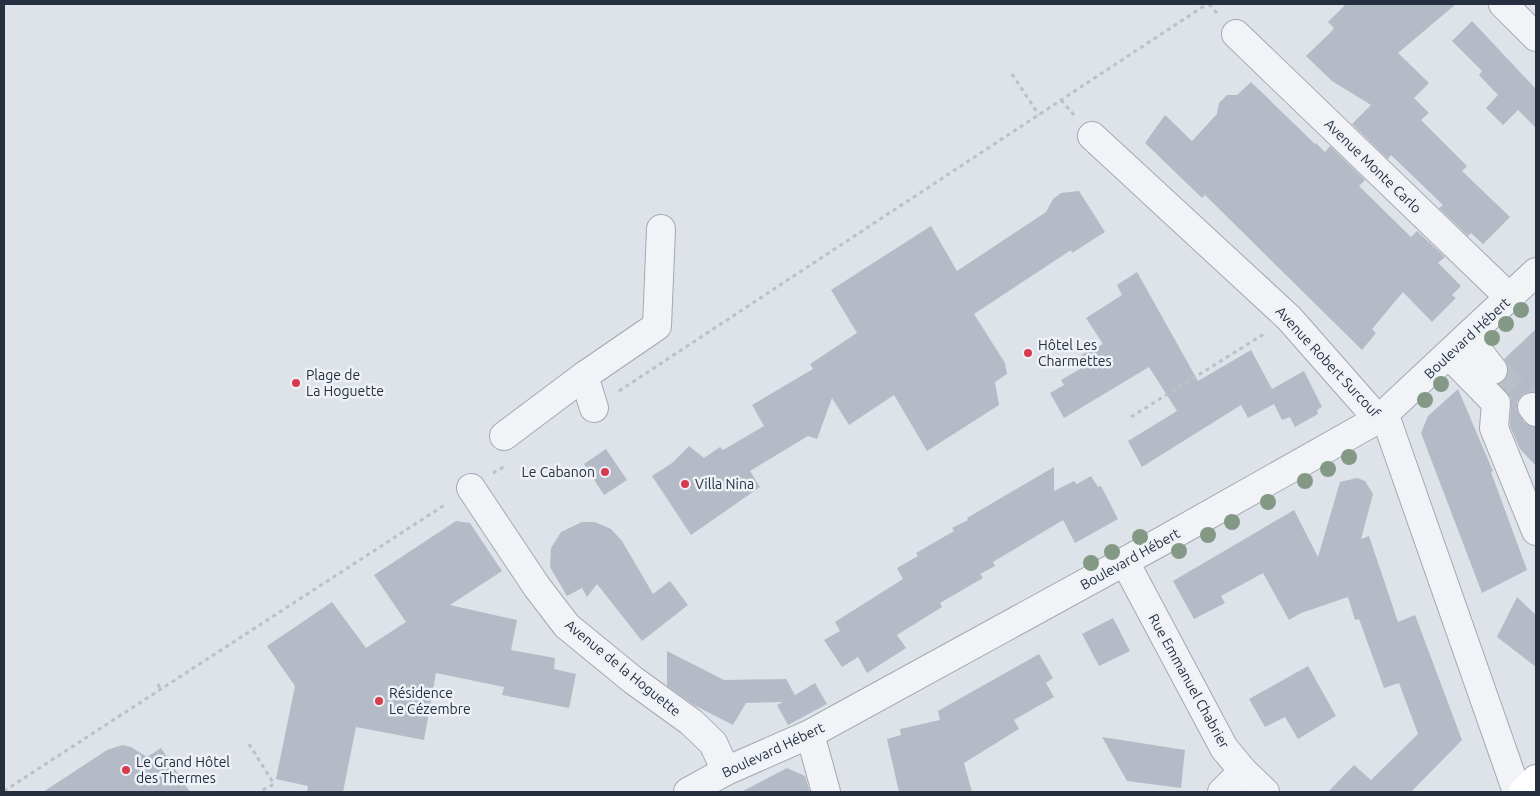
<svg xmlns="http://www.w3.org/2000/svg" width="1540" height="796" viewBox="0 0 1540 796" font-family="Ubuntu,sans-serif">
  <rect width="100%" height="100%" fill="#dee2e9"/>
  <!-- building -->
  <g fill="#b5bbc6">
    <polygon points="1346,4 1456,4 1398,53 1429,83 1414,98 1429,113 1421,120 1467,166 1462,171 1510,217 1483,244 1471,233 1468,236 1439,208 1443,205 1391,155 1388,159 1352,124 1371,105 1332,81 1306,56 1332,31 1334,28 1328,22"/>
    <polygon points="1472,21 1536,89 1536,128 1518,110 1503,125 1486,108 1498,95 1479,75 1482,71 1452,41"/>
    <polygon points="1251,82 1315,144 1316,143 1325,152 1330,146 1365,180 1359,186 1411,237 1417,231 1445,257 1438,263 1461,286 1452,295 1456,298 1432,322 1403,292 1372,329 1376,333 1362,350 1205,195 1202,198 1145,143 1165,115 1192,141 1217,114 1219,103 1227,95 1237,95"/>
    <polygon points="1079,191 1105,232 1072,253 1071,250 974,314 1005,363 1007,374 995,382 999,405 927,451 894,395 849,425 832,398 817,439 808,436 750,471 760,487 691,535 652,476 672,463 689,446 704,458 720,447 723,450 764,426 752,405 813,369 810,364 857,333 831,290 931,226 957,271 1046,212 1053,199 1061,193"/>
    <polygon points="1137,272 1198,381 1251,350 1272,389 1304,371 1322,407 1317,410 1318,414 1295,427 1290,417 1282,420 1274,404 1248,418 1241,405 1142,467 1128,441 1177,411 1149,367 1064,418 1050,393 1064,385 1061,380 1087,365 1081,355 1103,344 1086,318 1122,295 1117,285"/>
    <polygon points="1536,329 1536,392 1529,392 1522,395 1517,402 1517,409 1524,422 1536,427 1536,466 1520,449 1510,426 1511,398 1499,384 1508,375 1508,367 1504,359"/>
    <polygon points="1458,389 1493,471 1491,472 1527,570 1482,593 1421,433 1428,416"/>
    <polygon points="606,449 627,480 604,495 584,464"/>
    <polygon points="1054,467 1054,491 1074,481 1077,484 1091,476 1098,487 1101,486 1118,519 1075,543 1063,520 993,562 995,566 980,574 983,578 940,603 942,607 897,635 906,648 867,673 858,657 842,667 824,640 840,631 835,622 903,579 897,568 918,556 916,553 954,531 952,528 968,520 967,518"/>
    <polygon points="1357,478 1365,481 1373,494 1361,539 1369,536 1398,622 1415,615 1462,740 1411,792 1328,792 1354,765 1371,780 1418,734 1399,683 1384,688 1359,619 1355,620 1348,597 1301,613 1289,620 1263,573 1221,596 1225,603 1194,619 1173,581 1294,510 1318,557 1340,482"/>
    <polygon points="456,521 470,523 502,571 450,605 517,620 511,650 555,658 554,669 576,674 569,708 502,695 504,687 436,673 424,740 356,727 343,792 307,792 308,786 276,779 295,686 267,646 332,602 366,648 406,622 374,575"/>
    <polygon points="582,522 595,522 611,529 622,541 653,594 670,581 688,605 642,641 597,584 587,597 582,588 567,596 550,567 551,548 561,532"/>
    <polygon points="1517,597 1536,615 1536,667 1497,637"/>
    <polygon points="1113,618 1130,651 1099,666 1082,634"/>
    <polygon points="667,651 724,680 786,679 795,695 815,683 827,704 788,725 777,705 783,702 746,703 733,725 694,705 667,686"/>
    <polygon points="1039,654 1053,678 1046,683 1054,697 1014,720 1019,729 964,763 972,792 899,792 887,739 901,735 900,729 940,720 938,711"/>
    <polygon points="1308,666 1336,716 1298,739 1285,717 1265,727 1249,699"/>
    <polygon points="1102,737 1185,750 1181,788 1127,781"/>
    <polygon points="122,745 131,747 147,757 161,748 190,792 43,792 107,750"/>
    <polygon points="787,768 805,776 810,792 741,792"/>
  </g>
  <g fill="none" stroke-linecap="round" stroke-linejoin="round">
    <!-- minor-tunnel -->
    <polyline stroke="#b9bec7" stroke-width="28" stroke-dasharray="28 14" stroke-linecap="butt" points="1493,370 1532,407"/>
    <!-- minor casing -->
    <g stroke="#a3a9b3" stroke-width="30">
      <g id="minor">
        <polyline points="1503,4 1536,37"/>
        <polyline points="1236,34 1510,298"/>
        <polyline points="1092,136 1289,318 1370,410 1388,424 1517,792"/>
        <polyline points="1467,337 1493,370"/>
        <polyline points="1449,355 1496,403 1494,428 1536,531"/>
        <polyline points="1532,407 1536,412"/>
        <polyline points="594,408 584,376 657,326 661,229"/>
        <polyline points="504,436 584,376"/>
        <polyline points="471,488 537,587 567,626 633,680 691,722 713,743 726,771"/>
        <polyline points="1125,562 1224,748 1243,771 1265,792"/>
        <polyline points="810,734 826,792"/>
        <polyline points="688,792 726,771 810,734 1162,541 1380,418 1536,272"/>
        <polyline points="1222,792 1243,771"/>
      </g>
    </g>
    <!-- major casing -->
    <g stroke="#9da6b5" stroke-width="30">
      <polyline id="major" points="1523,792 1536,779"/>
    </g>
    <!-- path -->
    <g stroke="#bcc0c7" stroke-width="3" stroke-dasharray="4 4" stroke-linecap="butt">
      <polyline points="1209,4 1217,13"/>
      <polyline points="1012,74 1039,115"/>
      <polyline points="1061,100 1074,115"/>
      <polyline points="619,391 1207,4"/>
      <polyline points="1131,417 1264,334"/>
      <polyline points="493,473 505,466"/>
      <polyline points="158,684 160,689"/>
      <polyline points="249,744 274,784 259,792"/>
      <polyline points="4,791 446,504"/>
    </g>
    <!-- minor -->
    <use href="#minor" stroke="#f1f3f7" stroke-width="28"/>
    <!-- major -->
    <use href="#major" stroke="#fff" stroke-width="28"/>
  </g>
  <!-- trees -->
  <g fill="#839985">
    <circle cx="1521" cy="310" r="8"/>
    <circle cx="1506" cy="324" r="8"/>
    <circle cx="1492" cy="338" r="8"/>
    <circle cx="1441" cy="384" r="8"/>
    <circle cx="1425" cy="400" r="8"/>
    <circle cx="1349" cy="457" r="8"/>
    <circle cx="1328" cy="469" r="8"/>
    <circle cx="1305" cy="481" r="8"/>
    <circle cx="1268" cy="502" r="8"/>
    <circle cx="1232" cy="522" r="8"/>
    <circle cx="1208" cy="535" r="8"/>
    <circle cx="1140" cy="537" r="8"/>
    <circle cx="1179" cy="551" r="8"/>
    <circle cx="1112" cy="552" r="8"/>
    <circle cx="1091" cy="563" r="8"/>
  </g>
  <!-- markers -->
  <g fill="#d63b4e" stroke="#eef1f6" stroke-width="2">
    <circle cx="1028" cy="353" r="5"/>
    <circle cx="296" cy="383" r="5"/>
    <circle cx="605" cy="472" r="5"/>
    <circle cx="685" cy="484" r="5"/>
    <circle cx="379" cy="701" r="5"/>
    <circle cx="126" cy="770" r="5"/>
  </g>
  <g text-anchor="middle" stroke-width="5" stroke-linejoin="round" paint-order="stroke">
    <!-- street labels -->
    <g font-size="14" fill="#262f40" stroke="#eef1f6">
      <text transform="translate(1373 166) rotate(44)" y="5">Avenue Monte Carlo</text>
      <text transform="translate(1467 338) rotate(-43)" y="5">Boulevard Hébert</text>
      <text transform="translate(1328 362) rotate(47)" y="5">Avenue Robert Surcouf</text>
      <text transform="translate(1130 559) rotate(-29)" y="5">Boulevard Hébert</text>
      <text transform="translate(623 668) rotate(39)" y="5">Avenue de la Hoguette</text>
      <text transform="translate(1189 681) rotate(61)" y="5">Rue Emmanuel Chabrier</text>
      <text transform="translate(773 750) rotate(-25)" y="5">Boulevard Hébert</text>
    </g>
    <!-- poi labels -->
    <g font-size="14" fill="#262f40" stroke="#eef1f6" text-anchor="start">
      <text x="1038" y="350">Hôtel Les<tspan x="1038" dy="16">Charmettes</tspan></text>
      <text x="306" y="380">Plage de<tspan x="306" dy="16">La Hoguette</tspan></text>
      <text x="595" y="477" text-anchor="end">Le Cabanon</text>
      <text x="695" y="489">Villa Nina</text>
      <text x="389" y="698">Résidence<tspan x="389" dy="16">Le Cézembre</tspan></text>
      <text x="136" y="767">Le Grand Hôtel<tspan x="136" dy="16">des Thermes</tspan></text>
    </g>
  </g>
  <!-- border -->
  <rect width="1540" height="796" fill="none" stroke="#262f40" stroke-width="10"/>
</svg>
